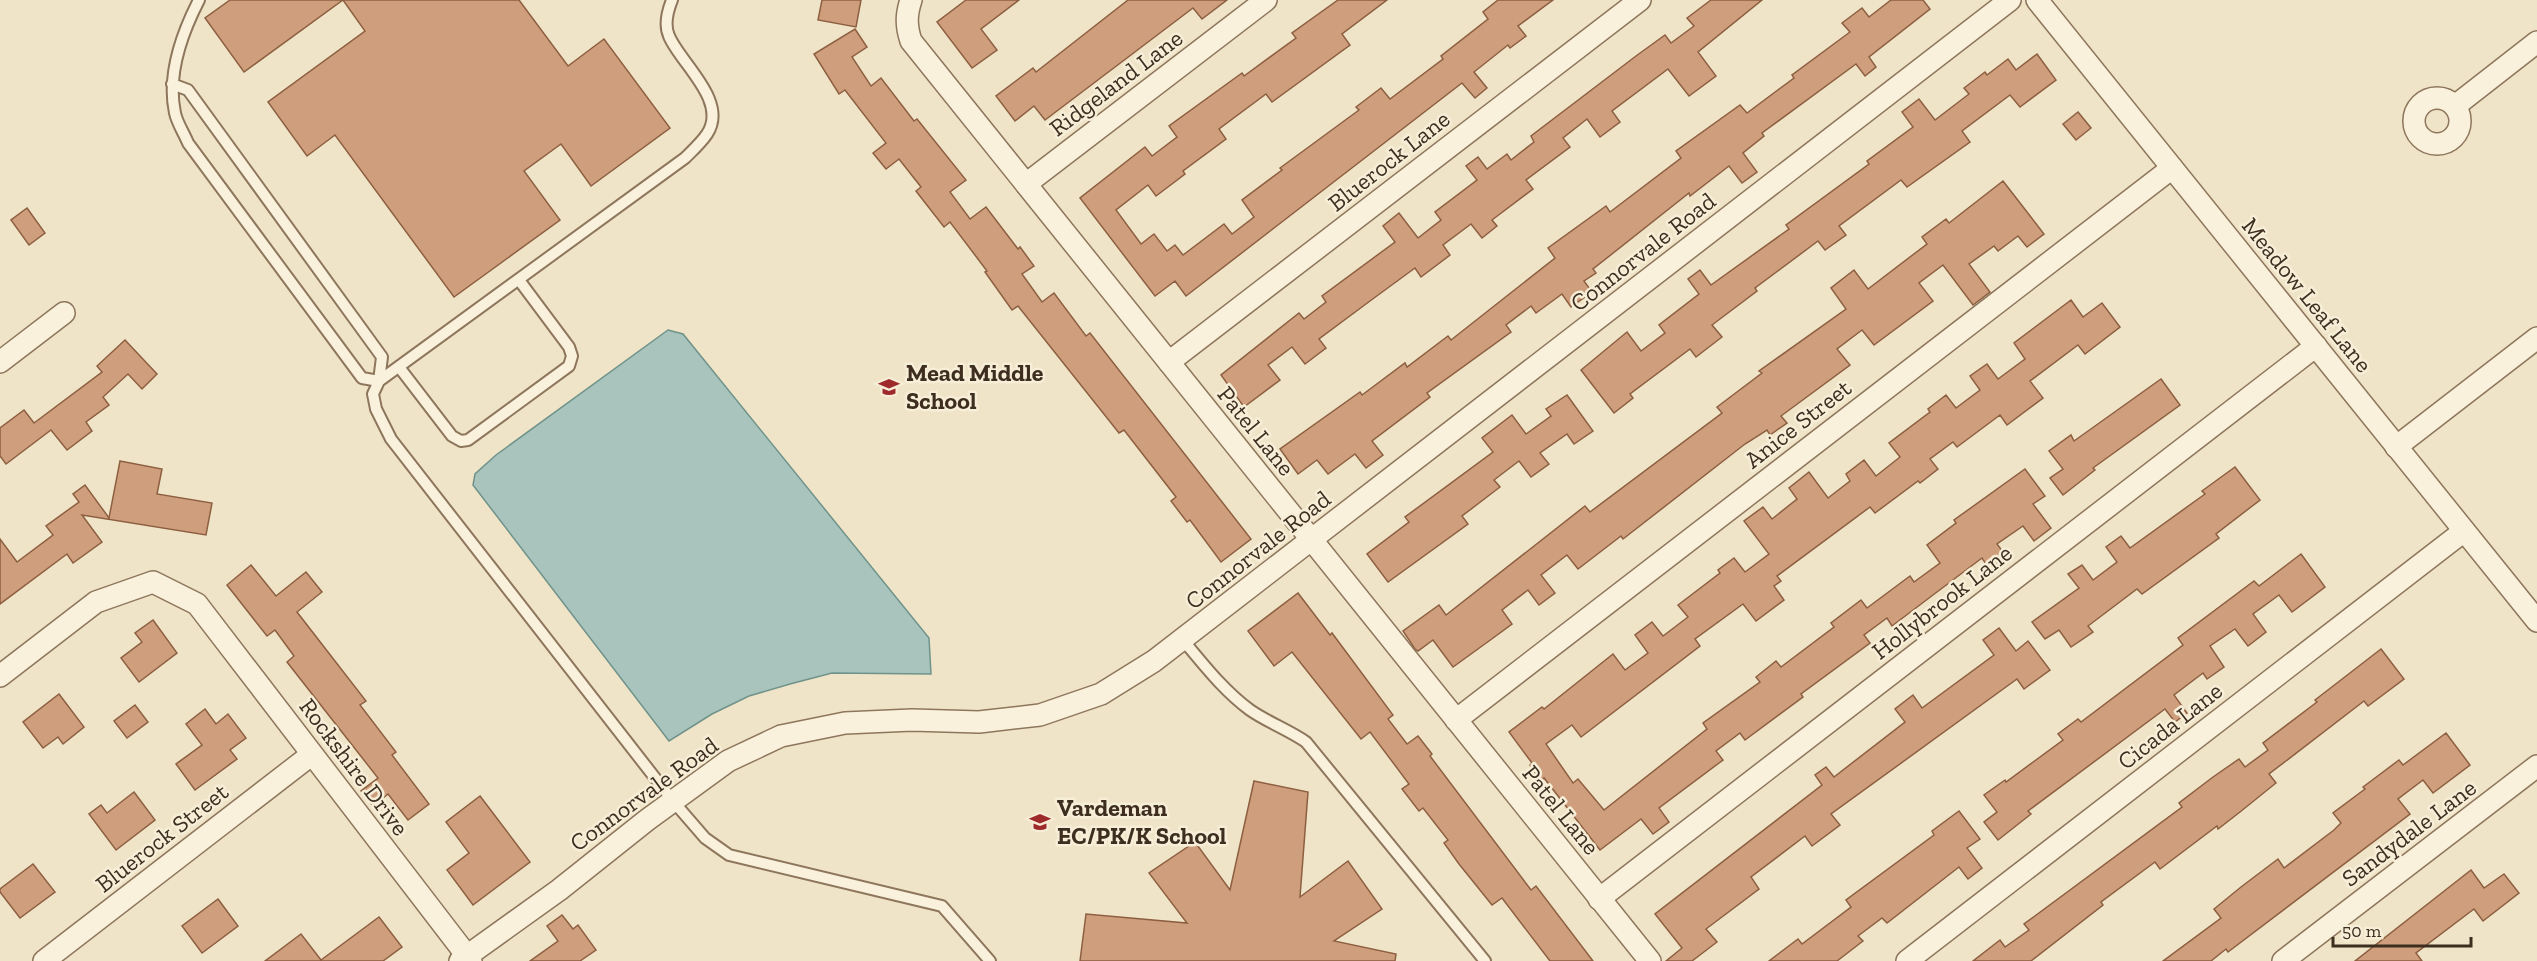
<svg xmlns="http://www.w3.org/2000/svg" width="2537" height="961" viewBox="0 0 2537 961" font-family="'Zilla Slab',serif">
  <rect width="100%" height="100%" fill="#f0e4c8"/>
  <!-- water -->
  <polygon fill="#a9c4bc" stroke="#6f938a" stroke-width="1.5" points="668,330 683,334 929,638 931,674 832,673 790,684 749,696 712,714 669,741 473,485 475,474 496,455"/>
  <!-- building -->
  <g fill="#cf9f7d" stroke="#8d5f41" stroke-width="1.5">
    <polygon points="230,0 519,0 568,66 604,39 670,128 591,186 561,144 524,171 560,220 454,297 335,135 307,156 268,102 365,31 343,0 244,72 205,18"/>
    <polygon points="822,0 861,0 856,27 818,20"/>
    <polygon points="966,0 1019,0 981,29 997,50 972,68 937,22"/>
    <polygon points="1128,0 1227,0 1202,19 1193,8 1045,120 1034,106 1015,121 996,96 1033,68 1036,72"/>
    <polygon points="1338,0 1387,0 1342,34 1350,45 1272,102 1266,94 1219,129 1226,139 1183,171 1185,174 1156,196 1148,185 1116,210 1141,244 1154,234 1167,251 1175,245 1183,255 1224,224 1232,234 1254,217 1242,200 1282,170 1280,168 1359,110 1356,107 1381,88 1390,99 1443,59 1441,56 1488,19 1483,12 1498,0 1553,0 1518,26 1526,36 1510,48 1508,45 1474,72 1487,88 1475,98 1462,83 1186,296 1175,281 1155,296 1080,198 1145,147 1152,156 1177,137 1169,126 1242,73 1244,76 1296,38 1292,33"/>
    <polygon points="1711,0 1762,0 1698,52 1716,76 1689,96 1668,69 1612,111 1620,122 1600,137 1587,119 1563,138 1570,147 1526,180 1533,189 1492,220 1497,226 1482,238 1471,224 1443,245 1450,255 1421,277 1415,268 1370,301 1319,339 1326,348 1305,364 1292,347 1268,365 1280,380 1244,407 1221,375 1299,313 1304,319 1326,302 1322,296 1395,242 1383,226 1399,213 1418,238 1441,220 1435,212 1477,180 1466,166 1478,157 1487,169 1507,154 1511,160 1534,142 1531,136 1636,56 1665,35 1671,43 1694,26 1687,18"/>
    <polygon points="1891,0 1923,0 1930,9 1869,57 1876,67 1865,76 1856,64 1762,133 1764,136 1743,153 1757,172 1742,183 1729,166 1690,196 1689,193 1593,269 1596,273 1584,281 1592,292 1571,307 1562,294 1536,313 1531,306 1506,325 1511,332 1427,393 1430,397 1372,441 1383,455 1366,468 1355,454 1328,474 1317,460 1298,474 1280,449 1360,392 1362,395 1405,363 1407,367 1448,336 1451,340 1555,258 1548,248 1606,206 1610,212 1681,158 1676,151 1740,105 1747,113 1794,78 1792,75 1850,32 1842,23 1862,8 1869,17"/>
    <polygon points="855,29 867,47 852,57 871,86 881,78 914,121 917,119 966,180 950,192 970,219 986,207 1018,249 1020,247 1034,266 1022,274 1042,302 1054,293 1086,336 1090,333 1251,539 1221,562 1190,520 1187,522 1171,501 1176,497 1124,430 1119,433 1018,306 1012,310 985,272 987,271 950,222 944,227 916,191 921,187 899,159 886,169 873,153 886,143 845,90 839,94 814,54"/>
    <polygon points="2037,54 2056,80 2020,107 2010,95 1962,131 1970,142 1907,187 1901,180 1839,226 1846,235 1825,250 1818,241 1755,288 1757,291 1712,325 1722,337 1696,357 1690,349 1630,394 1633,398 1614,413 1581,370 1627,332 1641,351 1665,333 1659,325 1699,294 1688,279 1700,270 1711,285 1789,229 1786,225 1869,164 1867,161 1913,127 1902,112 1919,99 1935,120 1969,94 1964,88 1985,72 1987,75 2008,59 2016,70"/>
    <polygon points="2078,112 2091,128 2076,140 2063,124"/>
    <polygon points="2003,181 2044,234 2027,247 2018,236 1998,251 1994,246 1969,264 1990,292 1973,305 1943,265 1919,283 1933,301 1874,345 1862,330 1837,349 1850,365 1781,416 1787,423 1770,435 1767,430 1745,444 1623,539 1621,536 1578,569 1567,555 1541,575 1555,593 1539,605 1528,590 1502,610 1512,624 1489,641 1453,667 1433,640 1418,651 1415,649 1403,631 1439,605 1446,615 1585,506 1590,512 1722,413 1717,407 1762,373 1759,371 1846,309 1831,288 1854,270 1868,289 1927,244 1922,237 1946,219 1949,223"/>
    <polygon points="27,208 45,233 29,245 11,220"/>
    <polygon points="2071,300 2083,317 2102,303 2120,327 2085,354 2078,345 2030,381 2043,398 2007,425 2000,415 1957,447 1953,442 1930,459 1938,469 1920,483 1918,481 1875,513 1870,507 1777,576 1781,581 1774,586 1784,600 1756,621 1743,604 1695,639 1700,646 1581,737 1572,725 1546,744 1573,783 1578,779 1604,810 1707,729 1703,723 1760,682 1756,677 1776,661 1781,667 1834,627 1831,623 1861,600 1867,608 1910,576 1914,582 1940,563 1927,545 1956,523 1954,520 2025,469 2045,496 2033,504 2051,528 2034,541 2023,526 1997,544 2009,560 1992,573 1982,558 1892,626 1887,618 1864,635 1870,643 1801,694 1803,697 1745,740 1740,733 1716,751 1723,760 1659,808 1669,822 1653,834 1641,819 1600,850 1544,778 1541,781 1530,765 1532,763 1509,732 1542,707 1544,709 1613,654 1625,670 1648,653 1635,635 1652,622 1663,636 1688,617 1678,605 1720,573 1718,570 1734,558 1745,572 1769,554 1744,521 1763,507 1772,519 1797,499 1789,488 1809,472 1828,498 1850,481 1846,474 1864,460 1876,476 1900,457 1889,443 1930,412 1928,409 1946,395 1956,408 1980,390 1970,376 1987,364 1998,379 2025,359 2014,343"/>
    <polygon points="125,340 157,374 142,389 128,374 103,397 109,405 86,422 92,431 67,450 51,430 6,464 0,456 0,428 24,410 34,423 102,372 97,366"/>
    <polygon points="2161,379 2180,405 2093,468 2095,470 2063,495 2050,478 2063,469 2049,451 2071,435 2074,441"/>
    <polygon points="1567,395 1593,431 1574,444 1567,434 1540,453 1549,464 1531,477 1519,461 1494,480 1500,487 1462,516 1468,524 1388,582 1367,554 1409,522 1405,517 1493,452 1482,438 1512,415 1526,434 1551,416 1546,409"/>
    <polygon points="120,461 162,469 157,494 212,503 206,535 82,515 102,542 73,563 67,554 0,604 0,539 17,562 53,535 46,526 79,502 73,494 85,485 109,518"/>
    <polygon points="2235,467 2260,500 2216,534 2219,538 2142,594 2137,589 2088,626 2093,632 2071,647 2059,630 2045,639 2032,622 2079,588 2068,574 2082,565 2093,580 2117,562 2106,547 2121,536 2130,548 2205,494 2202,491"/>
    <polygon points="2301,554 2325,587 2292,612 2279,595 2253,614 2266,632 2248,646 2235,629 2210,646 2224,667 2207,679 2203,673 2174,695 2187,713 2175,722 2165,709 2028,811 2031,814 1998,840 1984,822 1997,812 1984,795 2005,780 2006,782 2063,740 2058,734 2078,719 2081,722 2183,645 2178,638 2254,581 2259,586"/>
    <polygon points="251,565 276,596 306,572 322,592 297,612 366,701 360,705 396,752 392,755 429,804 408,820 388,794 373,806 361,791 378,778 287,662 294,656 275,630 267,636 227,585"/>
    <polygon points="1298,593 1330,635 1332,633 1393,715 1388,719 1407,744 1418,736 1432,754 1430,756 1531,890 1536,886 1593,961 1550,961 1502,898 1492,905 1459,864 1444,843 1448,840 1423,808 1419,811 1402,789 1409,784 1370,732 1361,739 1292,652 1274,666 1248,631"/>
    <polygon points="153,620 177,653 139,682 121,658 142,642 135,633"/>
    <polygon points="1999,628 2016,651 2028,641 2050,670 2024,689 2017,679 1831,814 1840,825 1812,846 1805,836 1751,877 1759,889 1706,929 1717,942 1692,961 1666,961 1682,948 1655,914 1822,785 1815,775 1826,767 1834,777 1905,722 1895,709 1913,695 1922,708 1994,655 1983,640"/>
    <polygon points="2381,649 2404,679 2368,706 2364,701 2269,774 2276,783 2240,812 2218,829 2217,826 2160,869 2155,862 2101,902 2103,905 2031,961 1973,961 2000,940 2005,947 2029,930 2024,924 2182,807 2179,803 2213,777 2239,759 2245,767 2268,750 2263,743 2317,702 2315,700"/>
    <polygon points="59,694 84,727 63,744 58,737 43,748 23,722"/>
    <polygon points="135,705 148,722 127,738 114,721"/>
    <polygon points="205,709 216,724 228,714 246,738 230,750 237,759 195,790 176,764 202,745 186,724"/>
    <polygon points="2446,733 2470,765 2433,793 2423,780 2398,799 2410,814 2228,952 2226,949 2211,961 2163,961 2221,918 2214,909 2241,887 2278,859 2284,868 2334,830 2341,823 2333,813 2365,789 2363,787 2399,760 2403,765"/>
    <polygon points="1254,781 1308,792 1300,897 1348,861 1382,909 1334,941 1396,954 1395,961 1080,961 1086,914 1187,923 1149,873 1195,842 1230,890"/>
    <polygon points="134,792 155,820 116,850 89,814 101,805 107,813"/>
    <polygon points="480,796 530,862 473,905 447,870 469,853 446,822"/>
    <polygon points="1959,811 1980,839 1967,848 1982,868 1968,879 1959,867 1887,923 1882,918 1858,936 1863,941 1837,961 1769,961 1798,939 1802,944 1851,907 1846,900 1934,835 1932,831"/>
    <polygon points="33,864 55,892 20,918 0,892 0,889"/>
    <polygon points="2471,870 2484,888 2504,874 2519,893 2483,921 2474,909 2416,953 2422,961 2355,961"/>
    <polygon points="218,899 238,926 202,953 182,926"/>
    <polygon points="562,915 573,929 578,925 596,950 580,961 530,961 558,941 547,926"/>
    <polygon points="379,917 402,947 383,961 265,961 301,934 321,960"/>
  </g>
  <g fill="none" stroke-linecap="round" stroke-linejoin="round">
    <!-- service casing -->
    <g stroke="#8d765c" stroke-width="14">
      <g id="service">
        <path d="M672,0C668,10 664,25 669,36C680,63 729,101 707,134C701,143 692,151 685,158L379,381L373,394L376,409L391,439L673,801L705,838L729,855L942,906L990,961"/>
        <path d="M172,84L188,90L382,357L379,381L362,378L188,143C184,133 177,123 175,113C167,76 182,33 199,0"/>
        <polyline points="399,367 452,436 461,441 468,440 569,366 572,356 569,347 519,280"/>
        <path d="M1183,640C1204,665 1224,691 1250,710C1267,722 1289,730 1306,742L1485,961"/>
      </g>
    </g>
    <!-- minor casing -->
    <g stroke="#8d765c" stroke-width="24">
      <g id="minor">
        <path d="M911,0C906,15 906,26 911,41L1650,961"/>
        <polyline points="2037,0 2537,621"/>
        <circle cx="2437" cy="121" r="23"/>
        <polyline points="2455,106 2537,42"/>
        <polyline points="1026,184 1266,0"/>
        <polyline points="0,362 64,313"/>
        <polyline points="1169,362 1640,0"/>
        <polyline points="2396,447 2537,338"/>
        <polyline points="0,676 96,602 153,582 197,604 471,961"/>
        <polyline points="1456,720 2172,168"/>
        <polyline points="1599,899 2316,346"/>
        <polyline points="44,961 311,755"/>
        <polyline points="460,961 559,890 647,820 728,761 781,736 845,723 912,720 979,722 1040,715 1101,694 1154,661 2010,0"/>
        <polyline points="1907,961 2464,531"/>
        <polyline points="2283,961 2537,766"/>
      </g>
    </g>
    <!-- service -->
    <use href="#service" stroke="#faf1dc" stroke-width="10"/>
    <!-- minor -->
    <use href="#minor" stroke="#faf1dc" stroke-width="21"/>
  </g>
  <!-- icons -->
  <defs>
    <g id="school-bare" transform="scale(1.62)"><path d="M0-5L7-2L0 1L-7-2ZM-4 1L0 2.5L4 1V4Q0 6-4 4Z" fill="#9e2a2b" stroke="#f7eed8" stroke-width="2.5" paint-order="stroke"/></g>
  </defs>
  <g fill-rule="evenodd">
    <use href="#school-bare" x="889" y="387"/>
    <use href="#school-bare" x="1040" y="822"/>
  </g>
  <g text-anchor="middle" stroke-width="5" stroke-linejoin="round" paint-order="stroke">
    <!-- street labels -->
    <g font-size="24" fill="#3d2e20" stroke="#f7eed8">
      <text transform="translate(1116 83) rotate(-37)" y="8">Ridgeland Lane</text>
      <text transform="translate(1389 161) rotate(-38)" y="8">Bluerock Lane</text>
      <text transform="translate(1643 252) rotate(-38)" y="8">Connorvale Road</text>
      <text transform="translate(2307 295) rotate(51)" y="8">Meadow Leaf Lane</text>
      <text transform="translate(1798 424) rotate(-38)" y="8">Anice Street</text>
      <text transform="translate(1256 431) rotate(51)" y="8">Patel Lane</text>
      <text transform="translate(1258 550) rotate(-38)" y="8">Connorvale Road</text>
      <text transform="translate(1942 602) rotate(-38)" y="8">Hollybrook Lane</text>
      <text transform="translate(2170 726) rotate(-38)" y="8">Cicada Lane</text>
      <text transform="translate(354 767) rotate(53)" y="8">Rockshire Drive</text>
      <text transform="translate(644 794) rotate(-36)" y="8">Connorvale Road</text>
      <text transform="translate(1561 810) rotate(51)" y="8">Patel Lane</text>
      <text transform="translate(2409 833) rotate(-37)" y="8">Sandydale Lane</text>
      <text transform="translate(162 838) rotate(-38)" y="8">Bluerock Street</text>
    </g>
    <!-- poi labels -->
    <g font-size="24" font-weight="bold" fill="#3d2e20" stroke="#f7eed8" text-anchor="start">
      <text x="906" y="381">Mead Middle<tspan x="906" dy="28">School</tspan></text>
      <text x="1057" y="816">Vardeman<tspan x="1057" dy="28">EC/PK/K School</tspan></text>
    </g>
  </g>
  <!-- scale -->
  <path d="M2333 937v9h138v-9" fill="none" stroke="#3d2e20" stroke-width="3"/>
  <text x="2342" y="937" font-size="18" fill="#3d2e20" stroke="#f7eed8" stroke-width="4.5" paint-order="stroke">50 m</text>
</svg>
